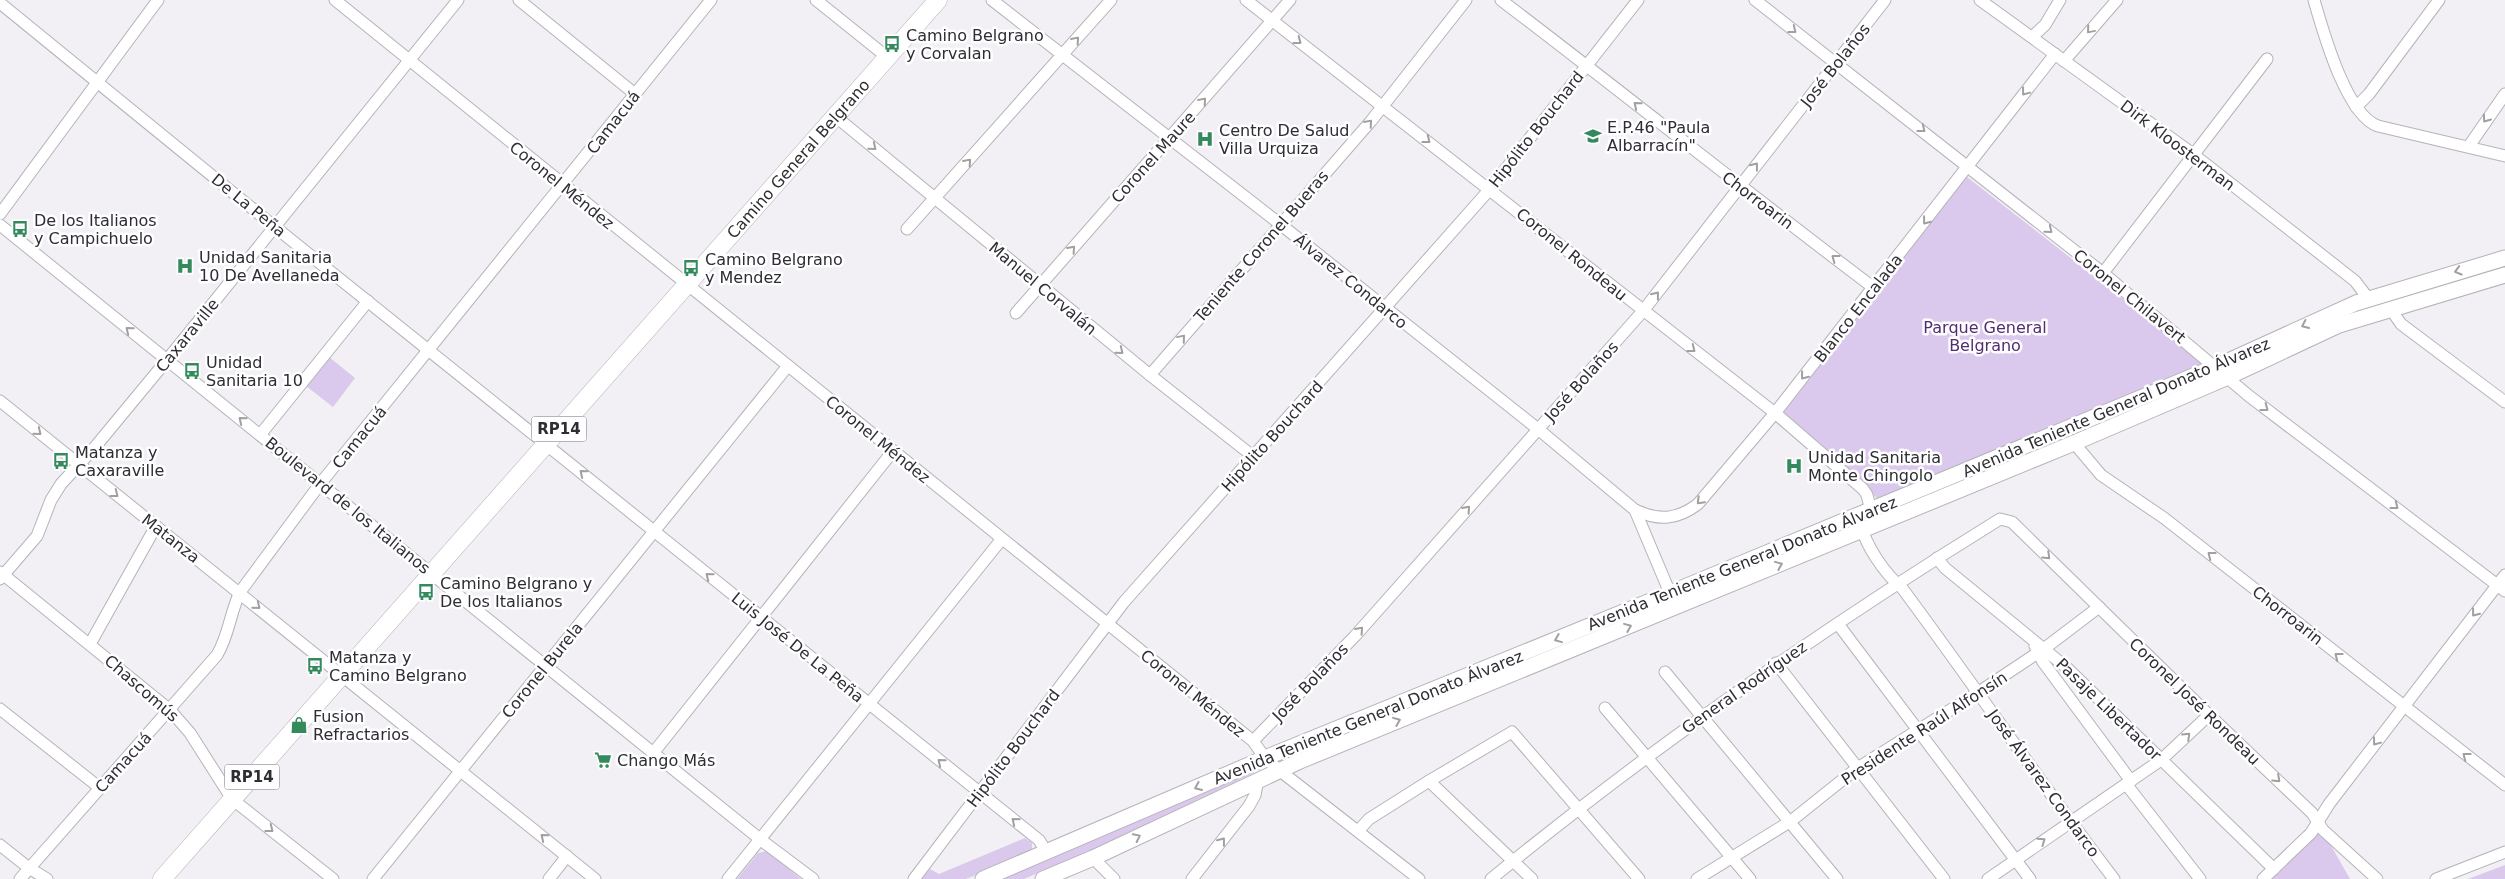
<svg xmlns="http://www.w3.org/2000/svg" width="2505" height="879" viewBox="0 0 2505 879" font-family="'DejaVu Sans',sans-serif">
  <rect width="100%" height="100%" fill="#f2eff5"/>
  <!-- green -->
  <g fill="#dac8ed">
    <polygon points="1967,177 2209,366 1880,501 1782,412"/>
    <polygon points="329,357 355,378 333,407 306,386"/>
    <polygon points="1255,769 1254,773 1089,851 1024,879 1000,879"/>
    <polygon points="2316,834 2325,835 2350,879 2272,879"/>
    <polygon points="1025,838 1032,843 1032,852 966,879 921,879 930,869 939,874"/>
    <polygon points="767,851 801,879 737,879 758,853"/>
    <polygon points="2505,864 2505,879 2468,879 2505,865"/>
  </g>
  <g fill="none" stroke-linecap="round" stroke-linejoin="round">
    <!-- street casing -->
    <g stroke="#b5b3b8" stroke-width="13">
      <g id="street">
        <polyline points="335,0 1253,741 1265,758 1279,770 1419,879"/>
        <polyline points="519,0 635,94"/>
        <polyline points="816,0 887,57"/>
        <polyline points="992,0 1280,224 1538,429 1635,510 1670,593"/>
        <polyline points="1246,0 1775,413 1863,489 1867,495 1875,526"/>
        <path d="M1501,0C1626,95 1748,193 1874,288"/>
        <polyline points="1755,0 2103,273 2249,396 2505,591"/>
        <polyline points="1980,0 2193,154 2355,281 2368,298"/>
        <path d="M2314,0C2323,31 2346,115 2378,126L2505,156"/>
        <polyline points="0,3 275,227 1039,840 1047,853"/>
        <polyline points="2032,37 2045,25 2060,0"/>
        <polyline points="2064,61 2117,0"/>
        <polyline points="2356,107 2369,94 2439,0"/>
        <polyline points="835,116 1150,375 1254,457"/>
        <polyline points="2469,146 2505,94"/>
        <polyline points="0,214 158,0"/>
        <polyline points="0,225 761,840 813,879"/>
        <polyline points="907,229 1111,0"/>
        <polyline points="2103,273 2267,59"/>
        <polyline points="2390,308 2401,324 2505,402"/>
        <polyline points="1016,313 1290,0"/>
        <polyline points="1150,375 1371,121 1466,0"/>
        <polyline points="0,401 595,879"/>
        <polyline points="260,435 368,301"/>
        <polyline points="2074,443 2101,475 2164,518 2505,785"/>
        <path d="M1635,510C1659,521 1677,520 1698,504L1775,413L2055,54"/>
        <path d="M1860,523C1866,546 1884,573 1902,588C1974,685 2041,784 2114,879"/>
        <polyline points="1937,558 1945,568 2067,668 2274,869"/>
        <polyline points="0,572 170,710 190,733 232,799 333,879"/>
        <polyline points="0,579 37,536 51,500 61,484 95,447 167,360 458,0"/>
        <polyline points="1838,624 2030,879"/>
        <polyline points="90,644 156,526"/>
        <polyline points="2035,646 2043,662 2131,781"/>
        <polyline points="1776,663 1944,879"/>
        <polyline points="1665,672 1837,879"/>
        <polyline points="1605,708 1750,879"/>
        <polyline points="0,709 100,788"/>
        <polyline points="1253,741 1355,636 1643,311 1885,0"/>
        <polyline points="654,752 893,451"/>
        <polyline points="1429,781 1532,879"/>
        <polyline points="2126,784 2200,879"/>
        <polyline points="1359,830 1369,819 1429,781 1512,732 1639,879"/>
        <polyline points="0,845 29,868 47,879"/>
        <polyline points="1093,858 1114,879"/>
        <path d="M20,879L217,655C229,635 230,613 240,592L320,484L711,0"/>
        <polyline points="373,879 787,367"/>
        <polyline points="549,879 567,856"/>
        <polyline points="728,879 1001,540"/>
        <polyline points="914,879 1124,602 1490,189 1638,0"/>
        <polyline points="1192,879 1249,806 1255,795 1258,779"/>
        <path d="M1491,879C1654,745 1821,630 2000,519L2012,522L2209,715L2312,813L2323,830L2377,879"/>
        <polyline points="1697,879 1791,821 1856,769 1979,692 2045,648 2099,607"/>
        <polyline points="1988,879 2161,760 2209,715"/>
        <polyline points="2263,879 2311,833 2329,804 2505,575"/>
        <polyline points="2436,879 2505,852"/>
      </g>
    </g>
    <!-- secondary casing -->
    <g stroke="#b5b3b8" stroke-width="17">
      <g id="secondary">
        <polyline points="983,879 1265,758 1670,593 2215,367 2356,303 2505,258"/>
        <polyline points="1043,879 1093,858 1300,761 2074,443 2228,377 2339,325 2505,275"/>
      </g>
    </g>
    <!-- primary casing -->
    <g stroke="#b5b3b8" stroke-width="19">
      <g id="primary">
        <path id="s1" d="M162,879L938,0"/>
      </g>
    </g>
    <!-- street -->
    <use href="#street" stroke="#fff" stroke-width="11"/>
    <!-- secondary -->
    <use href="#secondary" stroke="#fff" stroke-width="15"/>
    <!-- primary -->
    <use href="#primary" stroke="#fff" stroke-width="18"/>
  </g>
  <!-- one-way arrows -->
  <defs><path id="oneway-chevron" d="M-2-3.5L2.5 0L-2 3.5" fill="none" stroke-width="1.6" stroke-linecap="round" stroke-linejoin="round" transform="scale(1.25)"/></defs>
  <g stroke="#a1a0a1">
    <use href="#oneway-chevron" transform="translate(1793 30) rotate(38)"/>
    <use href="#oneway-chevron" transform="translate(2090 30) rotate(130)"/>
    <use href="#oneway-chevron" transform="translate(1076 40) rotate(-49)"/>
    <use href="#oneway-chevron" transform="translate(1298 41) rotate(37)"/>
    <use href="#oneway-chevron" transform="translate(2025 92) rotate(127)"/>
    <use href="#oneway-chevron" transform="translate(1203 101) rotate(-49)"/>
    <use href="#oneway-chevron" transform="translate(1637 105) rotate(-141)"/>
    <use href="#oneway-chevron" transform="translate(2486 119) rotate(126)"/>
    <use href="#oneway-chevron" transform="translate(1369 123) rotate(-49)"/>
    <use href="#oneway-chevron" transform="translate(1922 129) rotate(38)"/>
    <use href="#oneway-chevron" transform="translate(1427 140) rotate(38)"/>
    <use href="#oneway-chevron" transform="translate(873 147) rotate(39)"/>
    <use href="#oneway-chevron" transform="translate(968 162) rotate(-49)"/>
    <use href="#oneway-chevron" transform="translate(1755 166) rotate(-52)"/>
    <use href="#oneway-chevron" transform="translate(1926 221) rotate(128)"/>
    <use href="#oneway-chevron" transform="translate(2049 230) rotate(39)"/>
    <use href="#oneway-chevron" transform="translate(1072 249) rotate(-48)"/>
    <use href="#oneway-chevron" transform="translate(1835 258) rotate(-143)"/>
    <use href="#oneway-chevron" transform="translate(2458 271) rotate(163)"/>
    <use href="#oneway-chevron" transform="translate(1656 295) rotate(-52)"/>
    <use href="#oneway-chevron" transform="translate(2305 325) rotate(155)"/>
    <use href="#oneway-chevron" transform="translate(129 330) rotate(-141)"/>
    <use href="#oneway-chevron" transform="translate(1182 338) rotate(-50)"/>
    <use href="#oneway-chevron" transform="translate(1692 349) rotate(38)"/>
    <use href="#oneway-chevron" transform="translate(1120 351) rotate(39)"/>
    <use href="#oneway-chevron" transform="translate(1804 376) rotate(128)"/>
    <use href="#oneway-chevron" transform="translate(2265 408) rotate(37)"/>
    <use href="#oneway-chevron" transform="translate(242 420) rotate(-141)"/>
    <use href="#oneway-chevron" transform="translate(38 432) rotate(39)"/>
    <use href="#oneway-chevron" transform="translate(583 473) rotate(-141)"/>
    <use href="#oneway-chevron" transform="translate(115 494) rotate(38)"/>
    <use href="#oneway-chevron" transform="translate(1700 501) rotate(135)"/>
    <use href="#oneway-chevron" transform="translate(2395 506) rotate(38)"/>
    <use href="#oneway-chevron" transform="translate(1467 509) rotate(-48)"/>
    <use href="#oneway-chevron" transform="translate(2211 555) rotate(-142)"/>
    <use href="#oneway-chevron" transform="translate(2047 556) rotate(44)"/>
    <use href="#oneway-chevron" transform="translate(1779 565) rotate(-22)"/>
    <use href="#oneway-chevron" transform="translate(709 576) rotate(-141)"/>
    <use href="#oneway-chevron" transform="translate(257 606) rotate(39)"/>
    <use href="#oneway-chevron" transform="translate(2475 613) rotate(128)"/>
    <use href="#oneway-chevron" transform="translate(1628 627) rotate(-22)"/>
    <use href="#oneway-chevron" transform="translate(1360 630) rotate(-48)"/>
    <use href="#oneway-chevron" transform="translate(1558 639) rotate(158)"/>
    <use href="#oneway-chevron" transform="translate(2338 656) rotate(-142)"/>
    <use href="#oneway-chevron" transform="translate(1397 721) rotate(-22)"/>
    <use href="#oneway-chevron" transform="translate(2187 736) rotate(-44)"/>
    <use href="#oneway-chevron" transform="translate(2376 742) rotate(127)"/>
    <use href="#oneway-chevron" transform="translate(2466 756) rotate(-142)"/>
    <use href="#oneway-chevron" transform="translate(941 762) rotate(-141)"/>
    <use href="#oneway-chevron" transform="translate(2277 779) rotate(43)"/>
    <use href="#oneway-chevron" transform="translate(1198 787) rotate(156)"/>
    <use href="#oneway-chevron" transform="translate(1015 821) rotate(-141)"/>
    <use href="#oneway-chevron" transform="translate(270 829) rotate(38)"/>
    <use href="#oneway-chevron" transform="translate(544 837) rotate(-141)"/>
    <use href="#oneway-chevron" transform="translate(1137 837) rotate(-26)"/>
    <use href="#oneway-chevron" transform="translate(1222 841) rotate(-52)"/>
    <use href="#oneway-chevron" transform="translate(2042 841) rotate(-35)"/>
  </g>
  <!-- icons -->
  <defs>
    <g id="bus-bare" transform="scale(1.35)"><path d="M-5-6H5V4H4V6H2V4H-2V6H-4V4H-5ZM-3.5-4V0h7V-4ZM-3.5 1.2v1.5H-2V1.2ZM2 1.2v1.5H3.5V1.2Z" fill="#348a5d" stroke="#fefdff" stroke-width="2.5" paint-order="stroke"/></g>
    <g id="school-bare" transform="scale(1.35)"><path d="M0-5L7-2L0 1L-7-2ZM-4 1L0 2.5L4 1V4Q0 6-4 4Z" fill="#348a5d" stroke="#fefdff" stroke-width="2.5" paint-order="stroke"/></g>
    <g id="hospital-bare" transform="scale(1.35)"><path d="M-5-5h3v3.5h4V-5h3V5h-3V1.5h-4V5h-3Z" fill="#348a5d" stroke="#fefdff" stroke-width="2.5" paint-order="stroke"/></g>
    <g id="shop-bare" transform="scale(1.35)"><path d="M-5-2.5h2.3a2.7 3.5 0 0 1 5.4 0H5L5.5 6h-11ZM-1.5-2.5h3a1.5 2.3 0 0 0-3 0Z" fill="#348a5d" stroke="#fefdff" stroke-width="2.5" paint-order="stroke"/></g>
    <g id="supermarket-bare" transform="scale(1.35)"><path d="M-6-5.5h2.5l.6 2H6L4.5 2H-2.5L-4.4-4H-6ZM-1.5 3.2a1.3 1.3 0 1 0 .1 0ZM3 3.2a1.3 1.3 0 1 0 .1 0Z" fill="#348a5d" stroke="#fefdff" stroke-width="2.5" paint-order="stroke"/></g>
  </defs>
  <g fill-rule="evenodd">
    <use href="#bus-bare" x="892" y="44"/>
    <use href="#school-bare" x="1593" y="136"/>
    <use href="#hospital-bare" x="1205" y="139"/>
    <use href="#bus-bare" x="20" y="229"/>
    <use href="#hospital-bare" x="185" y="266"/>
    <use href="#bus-bare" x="691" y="268"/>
    <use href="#bus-bare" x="192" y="371"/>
    <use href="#bus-bare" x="61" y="461"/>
    <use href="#hospital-bare" x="1794" y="466"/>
    <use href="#bus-bare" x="426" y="592"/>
    <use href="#bus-bare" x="315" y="666"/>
    <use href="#shop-bare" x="299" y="725"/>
    <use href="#supermarket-bare" x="603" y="760"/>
  </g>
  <g text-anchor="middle" stroke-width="5" stroke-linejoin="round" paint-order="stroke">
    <!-- shield labels -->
    <g fill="#fefdff" stroke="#6c6b6d" stroke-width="1">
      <rect x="531.5" y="416.5" width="55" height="25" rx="4"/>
      <rect x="224.5" y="764.5" width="55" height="25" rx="4"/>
    </g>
    <g font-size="15" font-weight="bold" fill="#2e2d2f">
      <text x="559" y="434">RP14</text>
      <text x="252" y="782">RP14</text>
    </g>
    <!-- poi labels -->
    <g font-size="16" fill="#2e2d2f" stroke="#fefdff" text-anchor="start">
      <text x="906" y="41">Camino Belgrano<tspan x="906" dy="18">y Corvalan</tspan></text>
      <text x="1607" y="133">E.P.46 "Paula<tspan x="1607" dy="18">Albarracín"</tspan></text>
      <text x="1219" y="136">Centro De Salud<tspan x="1219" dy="18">Villa Urquiza</tspan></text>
      <text x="34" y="226">De los Italianos<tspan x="34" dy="18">y Campichuelo</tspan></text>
      <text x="199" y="263">Unidad Sanitaria<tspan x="199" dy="18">10 De Avellaneda</tspan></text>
      <text x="705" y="265">Camino Belgrano<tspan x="705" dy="18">y Mendez</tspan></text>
      <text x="206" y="368">Unidad<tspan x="206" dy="18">Sanitaria 10</tspan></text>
      <text x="75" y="458">Matanza y<tspan x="75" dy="18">Caxaraville</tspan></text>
      <text x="1808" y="463">Unidad Sanitaria<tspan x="1808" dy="18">Monte Chingolo</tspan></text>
      <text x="440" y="589">Camino Belgrano y<tspan x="440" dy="18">De los Italianos</tspan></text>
      <text x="329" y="663">Matanza y<tspan x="329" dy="18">Camino Belgrano</tspan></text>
      <text x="313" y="722">Fusion<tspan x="313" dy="18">Refractarios</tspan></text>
      <text x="617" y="766">Chango Más</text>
    </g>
    <!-- street labels -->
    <g font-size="16" fill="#2e2d2f" stroke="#fefdff">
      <text transform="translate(1835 65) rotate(-52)" y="6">José Bolaños</text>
      <text transform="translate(613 122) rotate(-52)" y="6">Camacuá</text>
      <text transform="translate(1536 129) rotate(-52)" y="6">Hipólito Bouchard</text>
      <text transform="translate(2178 145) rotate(37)" y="6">Dirk Kloosterman</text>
      <text transform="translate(1153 157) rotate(-48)" y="6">Coronel Maure</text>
      <text dy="6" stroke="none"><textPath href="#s1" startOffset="961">Camino General Belgrano</textPath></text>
      <text transform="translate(562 185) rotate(39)" y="6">Coronel Méndez</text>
      <text transform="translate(1758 200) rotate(37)" y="6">Chorroarin</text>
      <text transform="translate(249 205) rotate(39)" y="6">De La Peña</text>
      <text transform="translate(1261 246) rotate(-49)" y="6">Teniente Coronel Bueras</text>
      <text transform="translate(1572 254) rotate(39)" y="6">Coronel Rondeau</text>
      <text transform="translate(1351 281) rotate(39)" y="6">Álvarez Condarco</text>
      <text transform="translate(1043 288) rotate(40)" y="6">Manuel Corvalán</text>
      <text transform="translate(2130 296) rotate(39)" y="6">Coronel Chilavert</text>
      <text transform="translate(1858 308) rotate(-52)" y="6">Blanco Encalada</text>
      <text transform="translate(187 335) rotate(-51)" y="6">Caxaraville</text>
      <text transform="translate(1581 381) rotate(-48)" y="6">José Bolaños</text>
      <text transform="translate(2116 407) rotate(-23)" y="6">Avenida Teniente General Donato Álvarez</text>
      <text transform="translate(1272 436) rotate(-48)" y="6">Hipólito Bouchard</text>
      <text transform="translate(359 437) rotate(-51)" y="6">Camacuá</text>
      <text transform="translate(878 439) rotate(39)" y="6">Coronel Méndez</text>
      <text transform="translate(348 505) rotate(39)" y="6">Boulevard de los Italianos</text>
      <text transform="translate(171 538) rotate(38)" y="6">Matanza</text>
      <text transform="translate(1742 563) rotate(-22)" y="6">Avenida Teniente General Donato Álvarez</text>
      <text transform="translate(2288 615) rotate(38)" y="6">Chorroarin</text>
      <text transform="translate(798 647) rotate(39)" y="6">Luis José De La Peña</text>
      <text transform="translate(542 670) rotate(-51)" y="6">Coronel Burela</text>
      <text transform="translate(1310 682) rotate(-46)" y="6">José Bolaños</text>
      <text transform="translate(1744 687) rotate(-35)" y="6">General Rodríguez</text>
      <text transform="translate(142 688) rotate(41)" y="6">Chascomús</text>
      <text transform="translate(1193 693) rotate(39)" y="6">Coronel Méndez</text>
      <text transform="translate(2195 701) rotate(44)" y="6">Coronel José Rondeau</text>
      <text transform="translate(2109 709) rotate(44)" y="6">Pasaje Libertador</text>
      <text transform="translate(1368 717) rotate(-22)" y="6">Avenida Teniente General Donato Álvarez</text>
      <text transform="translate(1924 728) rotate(-33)" y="6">Presidente Raúl Alfonsín</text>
      <text transform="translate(1013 748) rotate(-53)" y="6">Hipólito Bouchard</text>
      <text transform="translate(123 762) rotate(-48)" y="6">Camacuá</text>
      <text transform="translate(2044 783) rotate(54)" y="6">José Álvarez Condarco</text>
    </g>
    <!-- park labels -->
    <g font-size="16" fill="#522d70" stroke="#fefdff">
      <text x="1985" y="333">Parque General<tspan x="1985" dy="18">Belgrano</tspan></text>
    </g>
  </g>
</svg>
